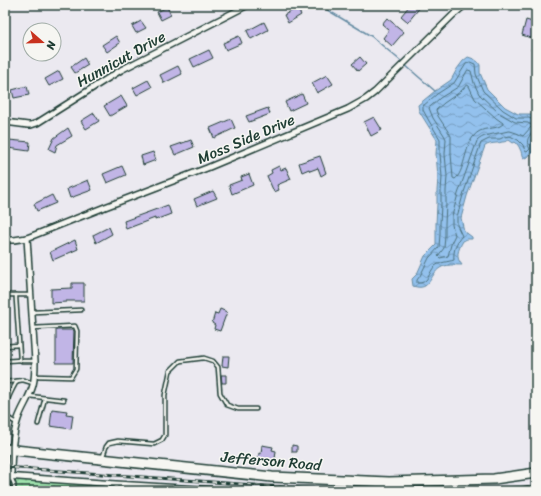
<svg xmlns="http://www.w3.org/2000/svg" width="541" height="496" viewBox="0 0 541 496" font-family="Sriracha,sans-serif">
  <defs>
    <pattern id="green-dots" width="8" height="8" patternUnits="userSpaceOnUse"><rect width="8" height="8" fill="#9fe2ad"/><path d="M2 2h.1M6 6h.1" fill="none" stroke="#88c395" stroke-width="1.8" stroke-linecap="round"/></pattern>
    <pattern id="water-waves" width="16" height="10" patternUnits="userSpaceOnUse"><rect width="16" height="10" fill="#93c1ed"/><path d="M0 5q4-4 8 0t8 0" fill="none" stroke="#779ec1"/></pattern>
  </defs>
  <rect width="100%" height="100%" fill="#ebe9f0"/>
  <filter id="ink" filterUnits="userSpaceOnUse"><feTurbulence type="fractalNoise" baseFrequency=".025" numOctaves="2"/><feDisplacementMap in="SourceGraphic" scale="8" xChannelSelector="R" yChannelSelector="G"/><feConvolveMatrix kernelMatrix="1 2 1 2 8 2 1 2 1" color-interpolation-filters="sRGB"/></filter>
  <g filter="url(#ink)">
    <!-- green -->
    <polygon fill="url(#green-dots)" stroke="#5f9070" points="5,474 119,484 120,491 5,491"/>
    <!-- water -->
    <path fill="url(#water-waves)" stroke="#658ca3" d="M468,57L474,59L478,62L480,65V73L487,89L505,107L518,114H531L536,117V136H534L531,140C532,144 534,147 534,152L527,157L523,159C521,155 522,152 520,149C519,146 517,144 515,142L513,143L509,140C507,141 505,142 502,142C496,144 492,142 485,146L467,196L461,218L464,231L472,237V239H467L463,241C458,250 455,257 462,265C455,265 446,264 440,268C429,275 431,292 413,286L412,279L417,274L425,256L436,245V224L437,204V191L438,177L436,154L437,140L419,111L418,105L435,91L451,80L457,69L463,61Z"/>
    <g fill="none" stroke-linecap="round" stroke-linejoin="round">
      <!-- shore -->
      <g stroke="#4d727e" stroke-width="1">
        <path d="M468,70L471,71L474,83L479,94L499,113L515,122L528,123L531,125L532,126L523,136C519,134 514,132 510,131C506,131 502,133 498,133C490,135 483,135 477,141L458,194L452,216V225L455,235L452,241L448,256L440,258L438,256L444,248L445,235V224L446,204V191L447,176L445,154L446,139L444,135L433,118L429,108L440,98L458,87Z"/>
        <path d="M467,85L469,86L475,99L496,118L503,123V124C496,131 481,125 473,137C465,147 464,173 455,179L453,178L451,154V136L438,116L436,110L444,103L460,92Z"/>
        <path d="M536,120H533L529,118H516L503,110L483,91L476,74L475,64L470,62L466,64L454,83L437,94L423,106V110L429,121L440,139V154L442,177L441,191V204L440,224V234L439,247L429,258L420,276L417,280V283C429,284 428,273 435,266C440,262 448,262 454,260C453,251 456,242 462,236L457,225V217L463,195L481,143L489,139H500L504,137L510,136L518,140L523,145L525,151L527,152L530,149C526,143 527,138 532,133L536,132"/>
      </g>
      <!-- stream -->
      <g stroke="#658ca3" stroke-width="1.5">
        <polyline points="319,5 371,36 402,62"/>
        <polyline points="405,65 435,91"/>
      </g>
    </g>
    <!-- building -->
    <g fill="#c1b5e6" stroke="#1f3d34">
      <polygon points="410,5 422,5 408,22 401,16"/>
      <polygon points="167,7 171,15 161,20 157,12"/>
      <polygon points="297,8 301,15 288,23 284,15"/>
      <polygon points="387,18 404,32 392,46 383,38 389,30 382,24"/>
      <polygon points="526,20 536,23 536,51 531,50 534,39 522,35"/>
      <polygon points="141,21 146,28 136,33 132,26"/>
      <polygon points="264,22 268,30 251,39 247,31"/>
      <polygon points="116,36 120,43 107,52 102,45"/>
      <polygon points="239,36 242,43 226,50 223,43"/>
      <polygon points="209,50 213,58 194,67 190,59"/>
      <polygon points="360,57 366,64 358,71 352,64"/>
      <polygon points="84,58 88,65 75,73 71,67"/>
      <polygon points="178,66 182,74 164,83 160,75"/>
      <polygon points="59,71 63,79 49,86 45,79"/>
      <polygon points="327,75 333,84 317,93 312,83"/>
      <polygon points="148,80 152,87 137,95 133,88"/>
      <polygon points="27,86 29,95 14,98 12,90"/>
      <polygon points="302,94 306,103 289,111 285,102"/>
      <polygon points="121,96 127,106 110,116 104,106"/>
      <polygon points="268,108 270,114 249,122 246,116"/>
      <polygon points="94,113 99,121 86,129 81,121"/>
      <polygon points="374,117 382,130 371,136 364,122"/>
      <polygon points="231,119 235,128 214,138 210,128"/>
      <polygon points="68,128 72,136 57,145 55,152 49,149 54,138"/>
      <polygon points="9,140 30,142 29,151 8,148"/>
      <polygon points="191,140 194,147 175,155 171,147"/>
      <polygon points="153,152 156,160 143,165 141,156"/>
      <polygon points="320,156 326,173 321,176 318,168 310,171 309,169 302,172 299,163"/>
      <polygon points="122,166 126,175 107,183 103,174"/>
      <polygon points="279,166 281,170 286,168 291,179 277,185 279,190 274,192 267,176 272,173 271,170"/>
      <polygon points="249,174 253,185 232,194 229,185 242,180 241,177"/>
      <polygon points="88,180 92,190 70,198 67,189"/>
      <polygon points="213,191 217,198 197,206 194,199"/>
      <polygon points="52,195 56,203 37,211 34,204"/>
      <polygon points="168,205 171,214 155,220 155,218 126,229 124,221"/>
      <polygon points="109,227 112,234 96,243 93,235"/>
      <polygon points="75,240 78,249 53,260 50,252"/>
      <polygon points="72,283 84,283 84,301 66,301 66,302 51,303 51,289 72,288"/>
      <rect x="5" y="307" width="4" height="29"/>
      <polygon points="220,309 227,312 220,331 214,329 215,325 212,323 215,313 218,314"/>
      <polygon points="56,330 74,330 73,363 56,363"/>
      <polygon points="223,356 229,356 228,367 222,366"/>
      <polygon points="221,375 226,375 226,383 222,383"/>
      <polygon points="52,409 67,411 66,414 73,415 71,429 50,426"/>
      <polygon points="262,445 273,447 272,450 276,451 275,459 277,459 277,463 258,460 259,453 261,454"/>
      <polygon points="292,445 297,446 297,452 292,452"/>
    </g>
    <g fill="none" stroke-linecap="round" stroke-linejoin="round">
      <!-- lane casing -->
      <g stroke="#1f3d34" stroke-width="5.5">
        <g id="lane">
          <polyline points="5,295 16,295"/>
          <polyline points="31,295 16,295 16,299 20,358 20,360 22,361 35,361"/>
          <polyline points="33,312 81,310"/>
          <polyline points="33,328 75,326 77,331 76,369 71,377 35,376"/>
          <polyline points="5,346 19,345"/>
          <polyline points="5,361 20,360"/>
          <polyline points="5,382 17,381"/>
          <polyline points="29,396 64,400"/>
          <path d="M17,423C13,421 8,419 6,415C2,407 13,388 17,381L23,380L33,383"/>
          <polyline points="38,424 45,398"/>
          <polyline points="103,456 106,447 109,443 118,441 154,444 162,440 165,435 165,395 170,371 180,361 204,358 213,361 218,367 220,393 227,405 238,409 256,409"/>
          <polyline points="11,477 14,484 14,491"/>
          <polyline points="116,485 116,491"/>
          <polyline points="8,491 8,483 11,477"/>
        </g>
      </g>
      <!-- street casing -->
      <g stroke="#1f3d34" stroke-width="8">
        <g id="street">
          <polyline points="5,122 28,125 31,125 37,123 121,70 248,5"/>
          <polyline points="5,240 14,240 27,238 105,207 207,168 348,109 366,99 375,92 453,15 465,5"/>
          <polyline points="5,476 116,484 230,491"/>
          <path d="M11,477C11,457 12,437 18,419C22,407 30,397 33,385C35,377 35,369 35,361L27,238"/>
        </g>
      </g>
      <!-- highway casing -->
      <g stroke="#1f3d34" stroke-width="12">
        <polyline id="highway" points="5,449 272,477 389,482 494,479 536,473"/>
      </g>
      <!-- lane -->
      <use href="#lane" stroke="#f6f6f2" stroke-width="2.5"/>
      <!-- street -->
      <use href="#street" stroke="#f6f6f2" stroke-width="5"/>
      <!-- highway -->
      <use href="#highway" stroke="#f6f6f2" stroke-width="9"/>
      <!-- rail casing -->
      <g stroke="#1f3d34" stroke-width="3">
        <g id="rail">
          <polyline points="5,467 336,491"/>
          <polyline points="484,491 536,486"/>
        </g>
      </g>
      <!-- rail -->
      <use href="#rail" stroke="#f6f6f2" stroke-width="1.5" stroke-dasharray="4.5" stroke-linecap="butt"/>
    </g>
  </g>
  <g text-anchor="middle" stroke-width="3" stroke-linejoin="round" paint-order="stroke">
    <!-- street labels -->
    <g font-size="15" fill="#1f3d34" stroke="#f6f6f2">
      <text transform="translate(121 59) rotate(-29)" y="5">Hunnicut Drive</text>
      <text transform="translate(246 139) rotate(-23)" y="5">Moss Side Drive</text>
      <text transform="translate(271 461) rotate(5)" y="5">Jefferson Road</text>
    </g>
  </g>
  <!-- margin -->
  <rect width="541" height="496" fill="none" stroke="#f6f6f2" stroke-width="20"/>
  <rect x="10" y="10" width="521" height="476" fill="none" stroke="#1f3d34" stroke-width="1.5" filter="url(#ink)"/>
  <!-- north arrow -->
  <g transform="translate(42 42) rotate(110)"><circle r="19" fill="#f6f6f2" stroke="#a0aca6"/>
  <path d="M0-3L7 15L0 10L-7 15Z" fill="#c8321e"/>
  <text y="-6" font-size="11" font-weight="bold" text-anchor="middle" fill="#1f3d34">N</text>
  </g>
</svg>
